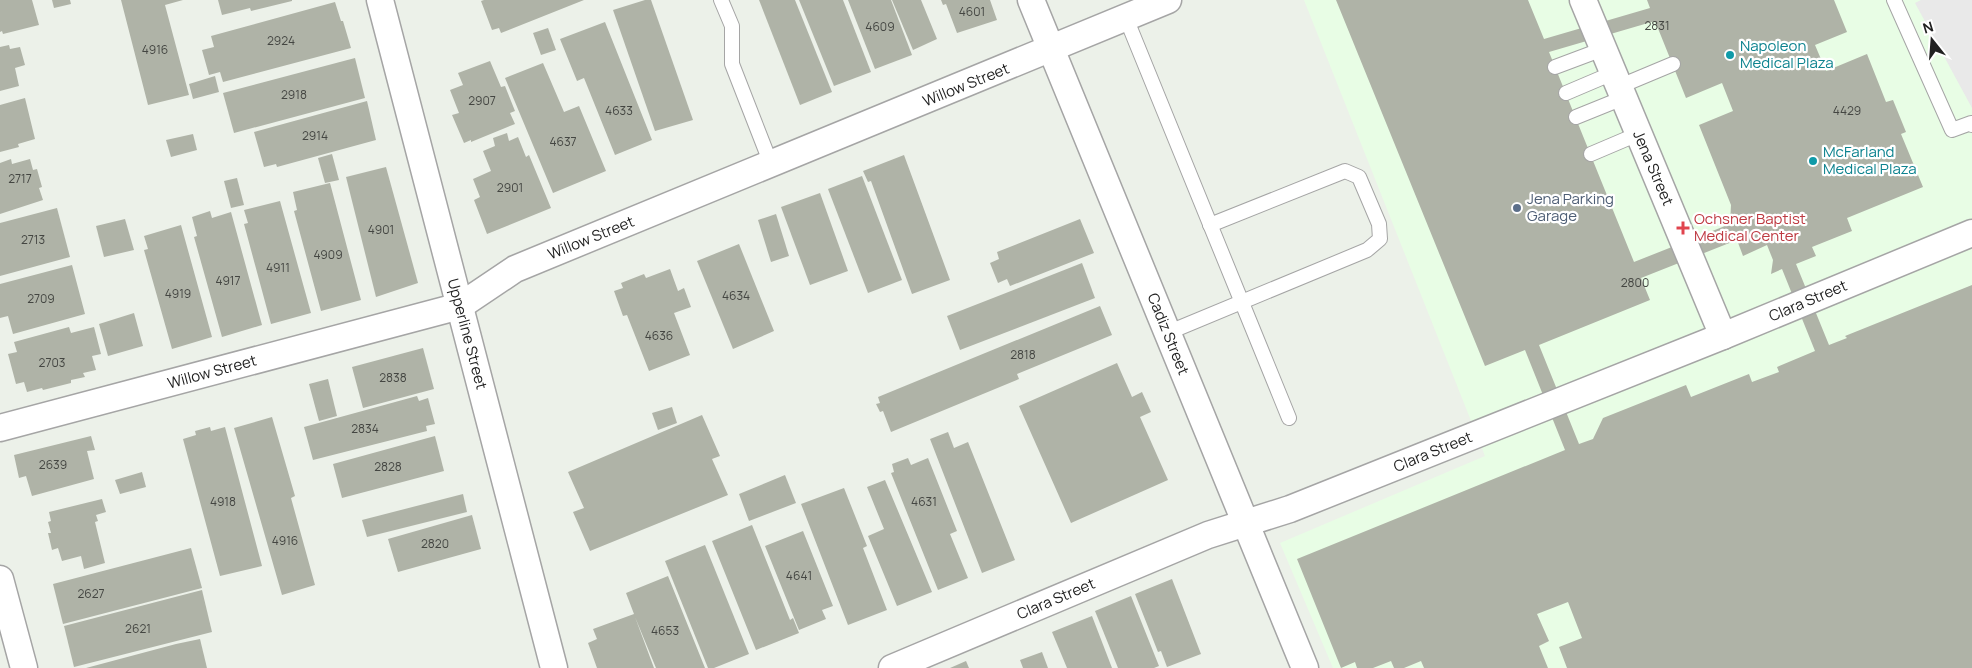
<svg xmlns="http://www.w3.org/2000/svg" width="1972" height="668" viewBox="0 0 1972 668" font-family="Manrope,sans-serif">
  <rect width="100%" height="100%" fill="#ecf1e9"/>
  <!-- education -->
  <polygon fill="#e8fde5" points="1304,0 1972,0 1972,668 1333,668 1280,543 1485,456"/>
  <!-- parking -->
  <polygon fill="#e9e9e9" points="1921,0 1972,0 1972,108 1915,3"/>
  <!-- building -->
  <g fill="#afb3a7" fill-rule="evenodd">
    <polygon points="0,0 32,0 39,25 3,34 2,31 0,32"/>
    <polygon points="52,0 70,0 71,4 54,8"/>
    <polygon points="121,0 183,0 165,5 189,95 148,105"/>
    <polygon points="218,0 292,0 292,1 251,11 250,8 222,15"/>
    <polygon points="484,0 584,0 501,33 499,28 492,30 481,1"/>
    <polygon points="645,0 651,0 693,120 655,131 613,10"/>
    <polygon points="759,0 795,0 832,92 800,105"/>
    <polygon points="799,0 843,0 871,72 834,86"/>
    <polygon points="848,0 891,0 912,55 875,69"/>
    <polygon points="892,0 921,0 937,39 913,50"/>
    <polygon points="941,0 990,0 997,20 957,33 946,4 943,5"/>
    <path d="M1336,0H1528L1544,39L1650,8L1647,0H1834L1847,32L1815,45L1826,71L1867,54L1886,102L1893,100L1906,132L1901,134L1923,187L1847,218L1852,231L1812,247L1816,256L1796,264L1829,345L1847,338L1845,336L1972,285V668H1567L1559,647L1582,638L1568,602L1537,614L1549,641L1539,646L1548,668H1424L1421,661L1404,668H1394L1391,661L1373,668H1357L1355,662L1341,668L1297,559L1565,450L1525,350L1485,366ZM1655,21L1686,98L1722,83L1733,111L1699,125L1731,205L1730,224L1634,262L1549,52ZM1737,240L1743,256L1767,245L1773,260L1771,274L1782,269L1815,351L1777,367L1779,372L1752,382L1749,374L1691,397L1686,385L1603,418L1593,439L1579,444L1539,345L1650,300L1641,278Z"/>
    <polygon points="335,2 341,21 343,21 351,48 223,82 220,72 209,75 202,50 214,47 211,36"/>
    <polygon points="605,22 652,140 615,155 584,78 577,81 560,39"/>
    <polygon points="548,28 556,50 541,55 533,33"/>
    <polygon points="9,45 10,49 20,47 25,65 15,68 19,86 0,91 0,47"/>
    <polygon points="355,58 365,98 234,133 223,93"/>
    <polygon points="490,61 501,87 505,86 515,111 510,113 515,124 471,142 471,140 464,143 452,115 459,113 450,90 463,85 458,73"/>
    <polygon points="543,63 564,112 579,106 606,171 553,193 505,78"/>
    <polygon points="215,76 219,92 193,99 189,84"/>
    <polygon points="25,98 35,139 18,144 19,147 0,152 0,105"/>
    <polygon points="367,101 376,140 277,167 276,164 264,167 254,132"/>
    <polygon points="507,133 509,141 518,137 526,157 529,155 551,208 487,234 474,200 480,197 473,179 491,171 483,151 495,146 493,138"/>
    <polygon points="193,134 197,150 171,157 166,140"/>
    <polygon points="332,154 339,180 325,183 318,158"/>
    <polygon points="904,155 950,280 912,294 871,181 868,182 863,171"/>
    <polygon points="11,159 12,164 30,159 33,170 37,169 42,187 39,188 43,200 0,214 0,163"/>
    <polygon points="386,167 418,283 376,297 346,177"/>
    <polygon points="862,176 902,280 868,293 828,189"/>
    <polygon points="237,178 244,205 231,208 224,181"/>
    <polygon points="330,183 361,300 321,311 294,211 297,210 293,192"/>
    <polygon points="820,193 848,271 810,285 781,207"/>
    <polygon points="280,201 311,313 271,324 244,224 248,223 244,210"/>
    <polygon points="57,208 70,257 0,276 0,223"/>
    <polygon points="210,211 212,218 231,212 262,325 222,337 194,237 197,236 192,217"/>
    <polygon points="776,214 789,256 771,262 758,220"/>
    <polygon points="125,219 134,250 104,257 96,226"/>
    <polygon points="1080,219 1094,253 1010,286 1007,279 998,283 990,263 999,259 997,252"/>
    <polygon points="181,225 212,337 172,349 144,250 148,249 144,236"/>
    <polygon points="739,244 774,331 733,349 697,261"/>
    <polygon points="1082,263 1095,298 960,350 947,316"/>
    <polygon points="72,265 85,314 13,334 8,316 0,318 0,284"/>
    <polygon points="670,269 678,291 684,288 691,307 674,313 690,355 649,371 627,315 623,316 614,291 623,288 621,283 644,274 646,278"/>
    <polygon points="1100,306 1112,335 1017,374 1019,379 891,432 883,411 880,412 876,404 880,403 878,397"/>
    <polygon points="134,313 143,346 108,356 99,324"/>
    <polygon points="69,327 71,333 94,327 101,354 92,356 96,370 83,373 85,377 71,380 71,383 43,390 42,388 27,392 24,382 16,384 8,354 17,352 14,342"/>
    <polygon points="423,348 434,389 363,408 352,367"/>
    <polygon points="1117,363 1132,397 1142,392 1151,412 1140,417 1168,480 1071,523 1019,406"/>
    <polygon points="328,379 337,416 319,421 309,384"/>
    <polygon points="417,396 419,401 428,398 435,424 426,426 427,431 313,460 304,427"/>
    <polygon points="672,407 677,423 658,430 652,413"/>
    <polygon points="702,415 720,456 712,459 728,495 590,551 573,512 584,508 568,472"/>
    <polygon points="272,417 295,496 291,498 315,585 282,595 234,428"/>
    <polygon points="210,427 211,431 225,427 262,566 220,576 183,439 196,435 195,431"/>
    <polygon points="948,432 954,448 968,442 1015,560 982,573 930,439"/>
    <polygon points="91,436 95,450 87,451 94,479 32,496 26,476 19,478 14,455"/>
    <polygon points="435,436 444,471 342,498 333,464"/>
    <polygon points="908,458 911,465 928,458 957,531 950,534 968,578 938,590 891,473 894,472 892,464"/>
    <polygon points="142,472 146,487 120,494 115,480"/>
    <polygon points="785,475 796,503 749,521 739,494"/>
    <polygon points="885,480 932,592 897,606 868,536 884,529 867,487"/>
    <polygon points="844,488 867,546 863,548 887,610 848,625 801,504"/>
    <polygon points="463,494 467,512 367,537 362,520"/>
    <polygon points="102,499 106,512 96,515 98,521 95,522 105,563 84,569 81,556 62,561 58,548 52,550 48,533 51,533 48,522 51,521 49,512"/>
    <polygon points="472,515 481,549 398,572 388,539"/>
    <polygon points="752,525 790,620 793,618 799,633 756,650 712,541"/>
    <polygon points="803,531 833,606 822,610 826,619 799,630 765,546"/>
    <polygon points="705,545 749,654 714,668 708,668 665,561"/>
    <polygon points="191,548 202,588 63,624 53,584"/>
    <polygon points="668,576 705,668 656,668 635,617 654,668 597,668 588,643 597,639 593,629 634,614 626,593"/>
    <polygon points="1172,579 1201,654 1167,667 1161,651 1158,652 1135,594"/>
    <polygon points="202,590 212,632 74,667 64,626"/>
    <polygon points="1131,596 1159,666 1154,668 1118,668 1095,611"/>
    <polygon points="1092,616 1112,668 1067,668 1052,632"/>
    <polygon points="200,639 207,668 86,668 176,644"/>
    <polygon points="1042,652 1048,668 1023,668 1020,660"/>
    <polygon points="966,661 969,668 950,668"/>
  </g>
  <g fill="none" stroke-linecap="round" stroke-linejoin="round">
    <!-- lane casing -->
    <g stroke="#a5a5a5" stroke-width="16">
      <g id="lane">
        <polyline points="721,0 732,26 732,64 771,164"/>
        <polyline points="1894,0 1952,130 1971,123 1972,125"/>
        <polyline points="1126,18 1289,418"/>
        <polyline points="1555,67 1603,49"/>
        <polyline points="1618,87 1673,64"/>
        <polyline points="1566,93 1613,73"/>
        <polyline points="1576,117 1623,98"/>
        <polyline points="1591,154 1638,134"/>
        <polyline points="1167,333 1367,250 1380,239 1379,224 1359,177 1345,171 1210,225"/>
      </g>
    </g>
    <!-- street casing -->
    <g stroke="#a5a5a5" stroke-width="29">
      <g id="street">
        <polyline points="380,0 554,668"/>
        <polyline points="1031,0 1305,668"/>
        <polyline points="1583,0 1723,336"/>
        <polyline points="0,428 460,306 515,269 1168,0"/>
        <polyline points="0,579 24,668"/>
        <polyline points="892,668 1208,535 1290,509 1723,336 1972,233"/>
      </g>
    </g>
    <!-- lane -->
    <use href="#lane" stroke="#fff" stroke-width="14"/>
    <!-- street -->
    <use href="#street" stroke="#fff" stroke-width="26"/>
  </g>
  <!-- markers -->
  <g fill="#0f9aa8" stroke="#fff" stroke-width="2">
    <circle cx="1730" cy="55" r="5"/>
    <circle cx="1813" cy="161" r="5"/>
  </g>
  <circle fill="#5c6f8a" stroke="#fff" stroke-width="2" cx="1517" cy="208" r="5"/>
  <path fill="#e0444e" stroke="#fff" stroke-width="2" d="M1680.5 220.5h5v5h5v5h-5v5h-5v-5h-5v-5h5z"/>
  <g text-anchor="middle" stroke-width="4.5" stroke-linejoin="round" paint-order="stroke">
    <!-- number labels -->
    <g font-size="12" fill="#444642">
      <text x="972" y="16">4601</text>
      <text x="1657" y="30">2831</text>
      <text x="880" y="31">4609</text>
      <text x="281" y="45">2924</text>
      <text x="155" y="54">4916</text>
      <text x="294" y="99">2918</text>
      <text x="482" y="105">2907</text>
      <text x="619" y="115">4633</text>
      <text x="1847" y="115">4429</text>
      <text x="315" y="140">2914</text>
      <text x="563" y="146">4637</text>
      <text x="20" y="183">2717</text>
      <text x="510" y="192">2901</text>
      <text x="381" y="234">4901</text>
      <text x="33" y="244">2713</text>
      <text x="328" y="259">4909</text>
      <text x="278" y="272">4911</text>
      <text x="228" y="285">4917</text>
      <text x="1635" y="287">2800</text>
      <text x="178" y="298">4919</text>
      <text x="736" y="300">4634</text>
      <text x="41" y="303">2709</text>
      <text x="659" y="340">4636</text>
      <text x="1023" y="359">2818</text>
      <text x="52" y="367">2703</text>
      <text x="393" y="382">2838</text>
      <text x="365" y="433">2834</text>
      <text x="53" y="469">2639</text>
      <text x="388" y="471">2828</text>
      <text x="223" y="506">4918</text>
      <text x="924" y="506">4631</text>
      <text x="285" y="545">4916</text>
      <text x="435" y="548">2820</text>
      <text x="799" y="580">4641</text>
      <text x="91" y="598">2627</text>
      <text x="138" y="633">2621</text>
      <text x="665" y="635">4653</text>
    </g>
    <!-- culture labels -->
    <g font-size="15" fill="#0d838f" stroke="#fff" text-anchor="start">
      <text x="1740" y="51">Napoleon<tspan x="1740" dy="17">Medical Plaza</tspan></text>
      <text x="1823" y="157">McFarland<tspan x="1823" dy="17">Medical Plaza</tspan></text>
    </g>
    <!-- street labels -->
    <g font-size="15" fill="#212121" stroke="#fff">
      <text transform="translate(966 85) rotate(-22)" y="5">Willow Street</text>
      <text transform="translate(1653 168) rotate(67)" y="5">Jena Street</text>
      <text transform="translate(591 238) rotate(-22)" y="5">Willow Street</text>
      <text transform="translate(1808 301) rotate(-23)" y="5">Clara Street</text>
      <text transform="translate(467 334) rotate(75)" y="5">Upperline Street</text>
      <text transform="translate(1168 334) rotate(68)" y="5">Cadiz Street</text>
      <text transform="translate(212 372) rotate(-15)" y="5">Willow Street</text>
      <text transform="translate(1433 452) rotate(-22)" y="5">Clara Street</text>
      <text transform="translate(1056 599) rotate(-23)" y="5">Clara Street</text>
    </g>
    <!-- service labels -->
    <g font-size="15" fill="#4e5e75" stroke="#fff" text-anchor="start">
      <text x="1527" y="204">Jena Parking<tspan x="1527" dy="17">Garage</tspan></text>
    </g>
    <!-- health labels -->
    <g font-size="15" fill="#be3a42" stroke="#fff" text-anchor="start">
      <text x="1694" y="224">Ochsner Baptist<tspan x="1694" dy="17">Medical Center</tspan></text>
    </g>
  </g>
  <!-- north arrow -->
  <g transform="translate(1932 40) rotate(343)" stroke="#ffffff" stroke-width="4" paint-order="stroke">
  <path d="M0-4L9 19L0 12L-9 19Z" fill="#212121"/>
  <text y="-8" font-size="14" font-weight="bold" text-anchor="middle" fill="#212121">N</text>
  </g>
</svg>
